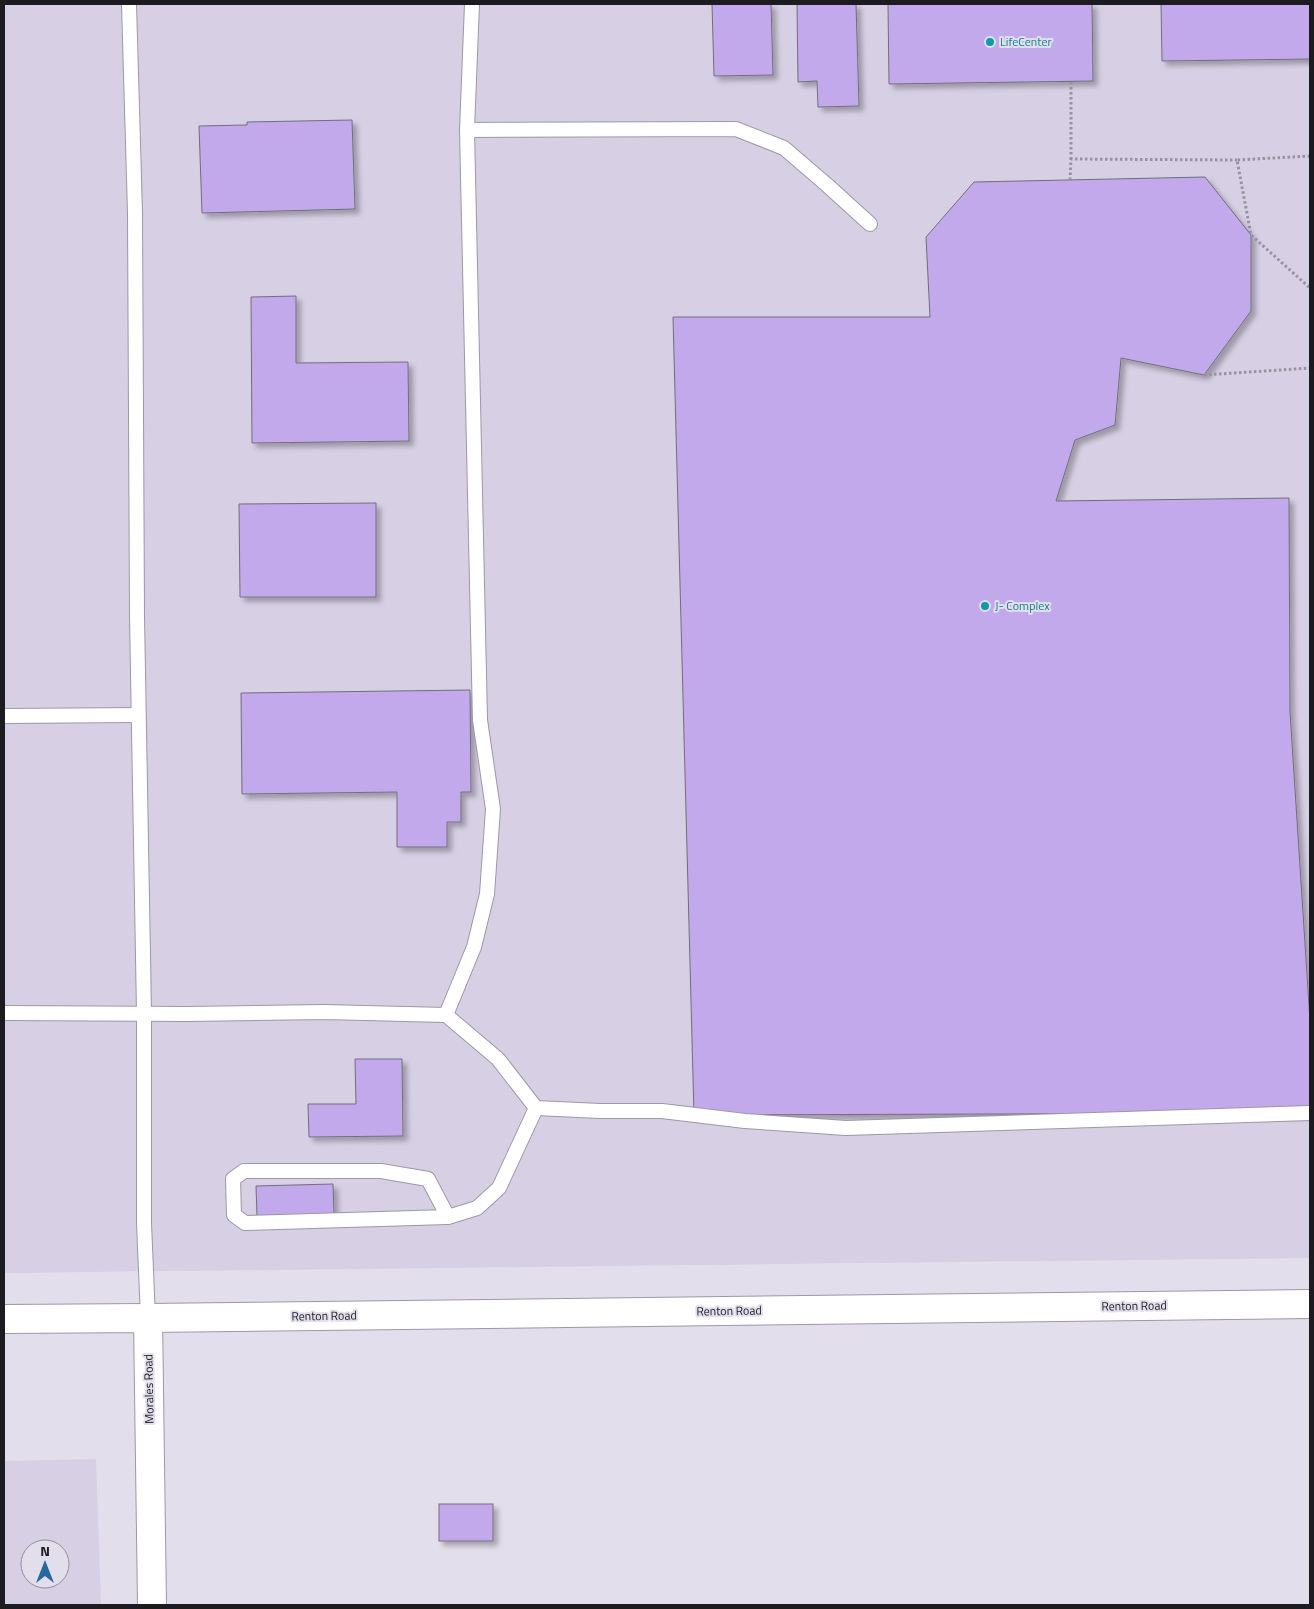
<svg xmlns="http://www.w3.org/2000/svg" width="1314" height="1609" viewBox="0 0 1314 1609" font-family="'Titillium Web',sans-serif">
  <defs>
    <filter id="shadow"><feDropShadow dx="4.5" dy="4.5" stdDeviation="2.5" flood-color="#0004"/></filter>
  </defs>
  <rect width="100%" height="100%" fill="#e3deec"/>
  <!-- built -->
  <g fill="#d7d0e4" fill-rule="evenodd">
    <polygon points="4,4 1310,4 1310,1258 4,1273"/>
    <path d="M96,1459L101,1605H4V1461ZM30,1549H60V1579H30Z"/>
  </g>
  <!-- building -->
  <g fill="#c1a9eb" stroke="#726e7a" filter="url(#shadow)">
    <polygon points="712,4 771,4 773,75 714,76"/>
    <polygon points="797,4 856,4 859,106 818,107 817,81 798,82"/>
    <polygon points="888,4 1092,4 1093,81 889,84"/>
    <polygon points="1161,4 1310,4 1310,59 1162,61"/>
    <polygon points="352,120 355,209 202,213 199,126 247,125 247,122"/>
    <polygon points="1205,177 1251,235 1251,311 1204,375 1121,358 1115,425 1075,440 1056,501 1289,498 1290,712 1310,1021 1310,1113 694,1115 673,317 930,317 926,237 974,182"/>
    <polygon points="296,296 296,363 408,362 409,441 252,443 251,297"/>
    <polygon points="376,503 376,597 240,597 239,504"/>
    <polygon points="470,690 471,792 461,792 461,822 447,822 447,847 397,847 397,792 242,794 241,693"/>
    <polygon points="355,1059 402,1059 403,1136 309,1137 308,1104 356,1104"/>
    <polygon points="333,1184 334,1214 257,1216 256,1186"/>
    <rect x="439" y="1504" width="54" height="37"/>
  </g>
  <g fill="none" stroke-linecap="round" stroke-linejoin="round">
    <!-- service casing -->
    <g stroke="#9c98a4" stroke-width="16">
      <g id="service">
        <polyline points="129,4 135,213 137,616 144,1013 144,1223 148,1318"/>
        <polyline points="467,130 736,129 784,148 827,185 870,224"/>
        <polyline points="4,716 138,715"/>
        <polyline points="4,1013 187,1014 324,1012 446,1015 498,1059 536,1108 600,1111 662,1111 745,1121 846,1128 1310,1113"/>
        <polyline points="446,1015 474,947 487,894 493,809 480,720 467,130 472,4"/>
        <polyline points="448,1217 428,1179 381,1171 244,1171 233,1179 234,1215 245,1223 448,1217 477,1208 499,1188 536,1108"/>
      </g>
    </g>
    <!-- minor casing -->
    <g stroke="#9c98a4" stroke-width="30">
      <g id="minor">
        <polyline points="148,1318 1310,1304"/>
        <polyline points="4,1319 148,1318 152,1605"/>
      </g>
    </g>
    <!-- path -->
    <g stroke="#97939e" stroke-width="3" stroke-dasharray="2.5 2.5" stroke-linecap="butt">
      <polyline points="1071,82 1071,159"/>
      <polyline points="1310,156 1237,160 1251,235 1310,288"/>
      <polyline points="1070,180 1071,159 1237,160"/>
      <polyline points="1204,375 1310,368"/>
    </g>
    <!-- service -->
    <use href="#service" stroke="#fff" stroke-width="14"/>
    <!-- minor -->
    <use href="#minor" stroke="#fff" stroke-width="28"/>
  </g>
  <!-- markers -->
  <g fill="#0f9aa8" stroke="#e3deec" stroke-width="2">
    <circle cx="990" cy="42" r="5"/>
    <circle cx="985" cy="606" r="5"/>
  </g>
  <g text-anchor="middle" stroke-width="4" stroke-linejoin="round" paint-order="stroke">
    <!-- culture labels -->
    <g font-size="12" fill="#0d838f" stroke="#e3deec" text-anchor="start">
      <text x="1000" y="46">LifeCenter</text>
      <text x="995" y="610">J- Complex</text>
    </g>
    <!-- street labels -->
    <g font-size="12" fill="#1c1b20" stroke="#e3deec">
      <text transform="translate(1134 1306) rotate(-1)" y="4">Renton Road</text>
      <text transform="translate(729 1311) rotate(-1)" y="4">Renton Road</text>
      <text transform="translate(324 1316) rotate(-1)" y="4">Renton Road</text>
      <text transform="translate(149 1389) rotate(-91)" y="4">Morales Road</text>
    </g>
  </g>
  <!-- border -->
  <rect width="1314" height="1609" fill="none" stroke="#1c1b20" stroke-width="10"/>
  <!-- north arrow -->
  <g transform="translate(45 1564)"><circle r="24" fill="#e3deec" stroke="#93909a"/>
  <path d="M0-4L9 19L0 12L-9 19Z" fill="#26699e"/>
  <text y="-8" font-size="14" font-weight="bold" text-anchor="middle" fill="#1c1b20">N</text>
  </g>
</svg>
